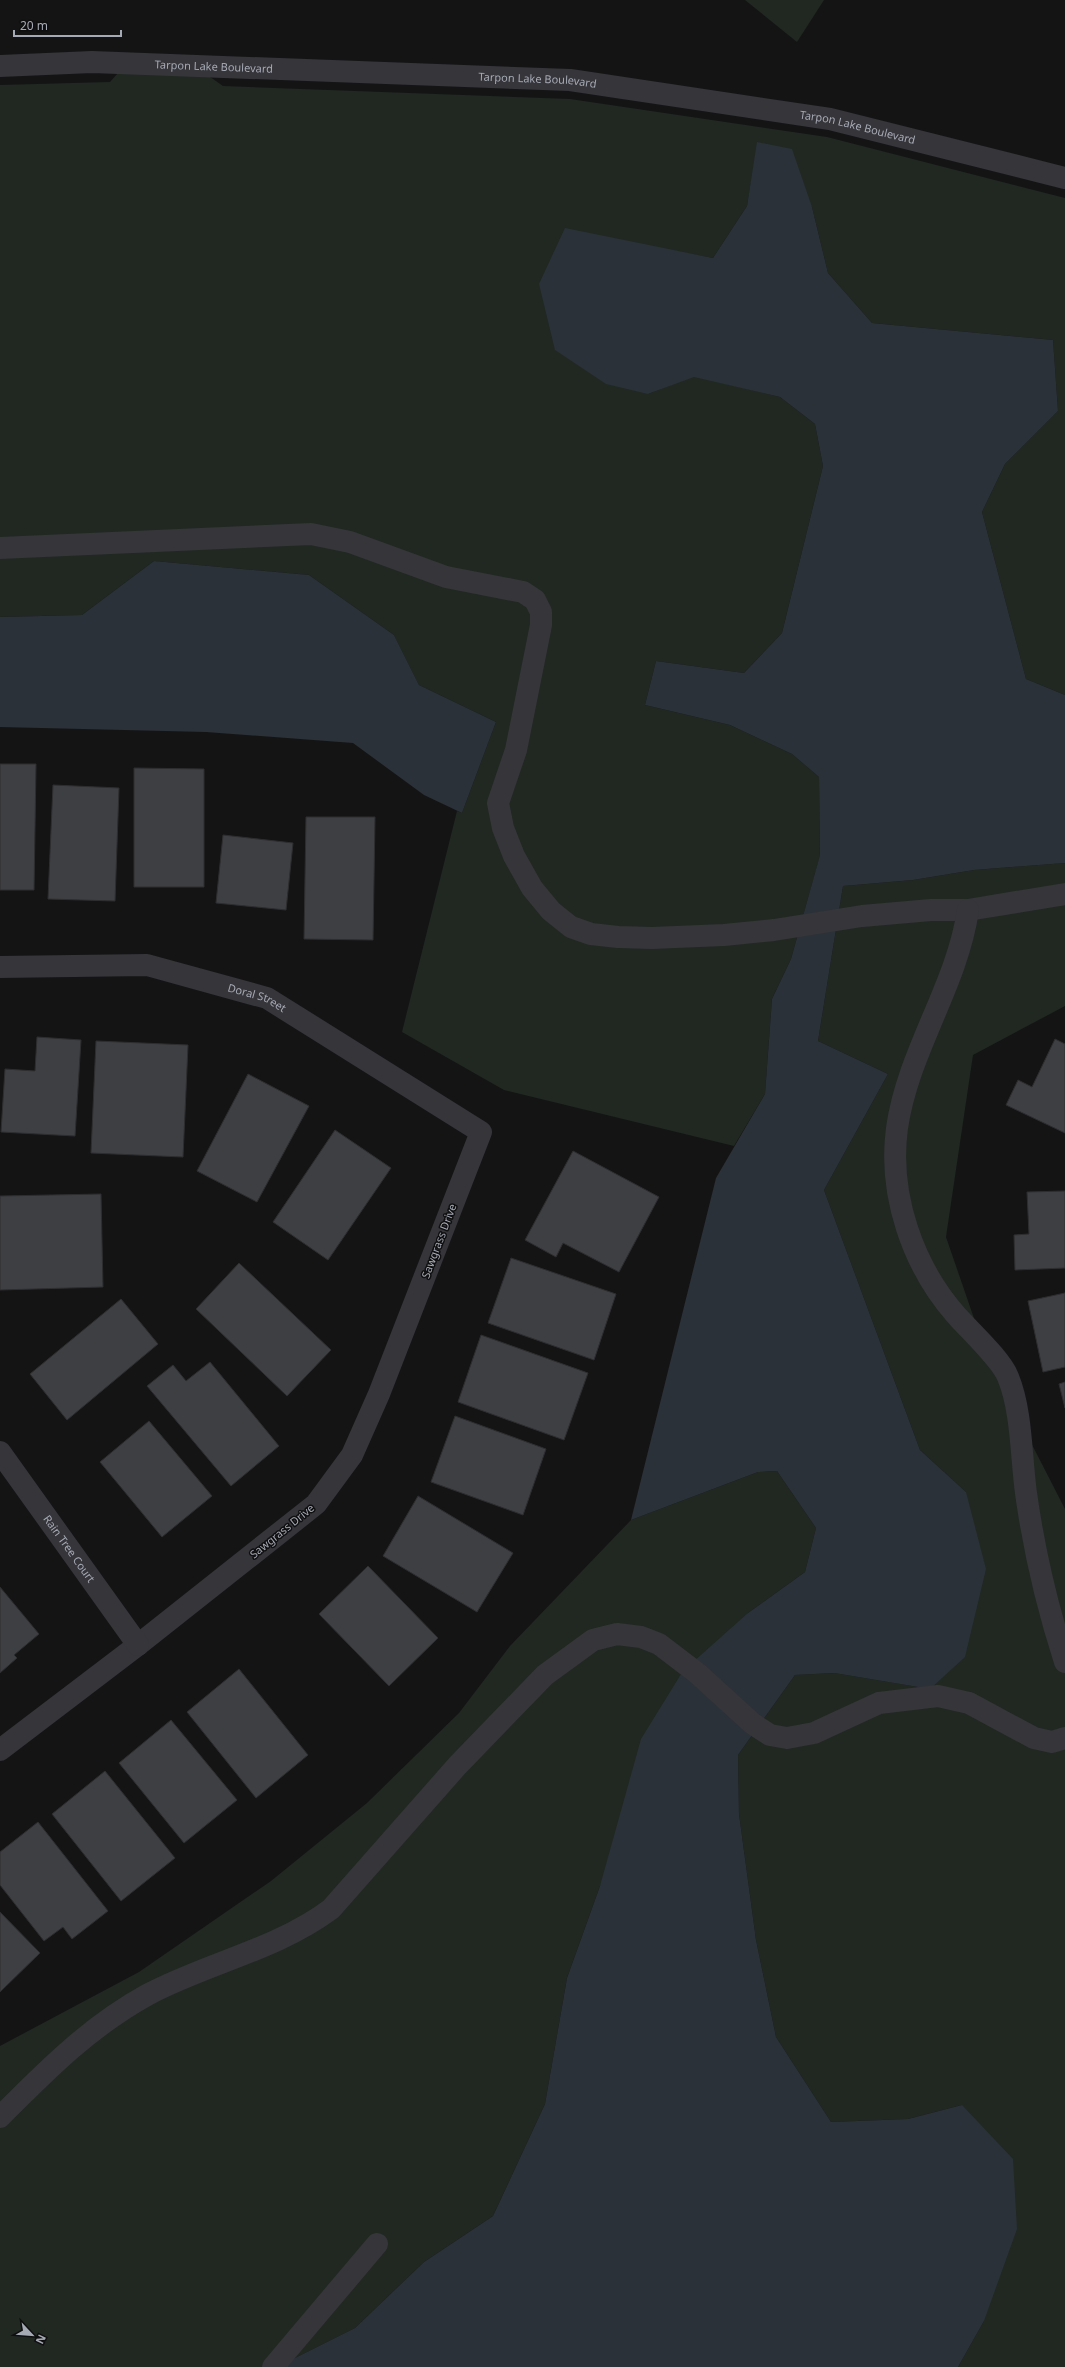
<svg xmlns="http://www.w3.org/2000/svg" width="1065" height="2367" viewBox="0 0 1065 2367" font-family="'Noto Sans',sans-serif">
  <rect width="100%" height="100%" fill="#141415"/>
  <!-- green -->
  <g fill="#202821">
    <polygon points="745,0 824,0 797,42"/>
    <polygon points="118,73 206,74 223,86 570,99 827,137 1065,198 1065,695 1026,679 982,512 1005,464 1058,411 1053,340 872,323 828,273 812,207 758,142 747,206 713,258 643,245 648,394 694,376 780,397 815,424 823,466 782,633 744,673 656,661 645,705 730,725 792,754 819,777 820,856 791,959 772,999 765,1094 734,1146 504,1090 402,1032 457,811 462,813 496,722 419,685 394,635 309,575 154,561 82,615 0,617 0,85 110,82"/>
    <polygon points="1065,863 1065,1006 973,1055 946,1237 988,1359 1065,1509 1065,2367 958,2367 984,2321 962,2105 908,2119 831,2122 776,2037 756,1940 739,1814 738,1755 795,1675 834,1673 931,1689 966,1492 920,1450 824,1190 888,1074 818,1041 843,886 913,880 974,870"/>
    <polygon points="777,1471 816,1528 805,1572 748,1613 600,1886 567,1978 545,2104 493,2216 424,2262 355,2328 277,2367 0,2367 0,2046 139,1972 271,1881 367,1803 459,1713 510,1646 631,1520 758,1472"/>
  </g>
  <!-- water -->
  <g fill="#2b3138">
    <polygon points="757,142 792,149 812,207 828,273 872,323 1053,340 1058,411 1005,464 982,512 1026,679 1065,695 1065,863 974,870 913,880 843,886 818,1041 888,1074 824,1190 920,1450 966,1492 986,1569 965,1657 930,1689 834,1673 795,1675 738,1755 739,1814 756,1940 776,2037 831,2122 908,2119 962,2105 1013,2159 1017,2229 984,2321 958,2367 277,2367 355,2328 424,2262 493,2216 545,2104 567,1978 600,1886 641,1739 683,1671 748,1613 805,1572 816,1528 777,1471 758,1472 631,1520 716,1178 765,1094 772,999 791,959 820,855 819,777 792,754 730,725 645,705 656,661 744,673 782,633 823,466 815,424 780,397 694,377 648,394 606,384 555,350 539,284 565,228 713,258 747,206"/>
    <polygon points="154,561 309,575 394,635 419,685 496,722 462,813 424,795 353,743 206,732 0,727 0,617 82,615"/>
  </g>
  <!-- building -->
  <g fill="#3e3f42" stroke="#2e2e31">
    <polygon points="0,764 36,764 34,890 0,890"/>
    <polygon points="134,768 204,769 204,887 134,887"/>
    <polygon points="53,785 119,788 115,901 48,899"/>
    <polygon points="306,817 375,817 373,940 304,939"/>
    <polygon points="223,835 293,843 286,910 216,903"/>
    <polygon points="37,1037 81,1040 75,1136 1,1132 5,1069 35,1071"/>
    <polygon points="1055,1039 1065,1044 1065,1133 1006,1105 1018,1080 1032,1087"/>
    <polygon points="96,1041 188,1045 183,1157 91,1153"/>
    <polygon points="248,1074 309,1106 257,1202 197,1171"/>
    <polygon points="335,1130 391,1168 328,1260 273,1222"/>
    <polygon points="573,1151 659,1197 619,1272 563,1243 556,1257 525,1240"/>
    <polygon points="1065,1191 1065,1268 1015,1270 1014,1235 1029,1234 1027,1192"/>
    <polygon points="101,1194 103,1287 0,1290 0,1196"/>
    <polygon points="511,1258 616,1294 594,1360 488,1323"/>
    <polygon points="239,1263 331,1350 287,1396 196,1309"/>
    <polygon points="1065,1293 1065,1367 1043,1372 1028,1301"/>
    <polygon points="121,1299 158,1344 67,1420 30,1374"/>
    <polygon points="481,1335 588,1373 564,1440 458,1402"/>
    <polygon points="210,1362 279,1446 231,1486 147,1386 173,1365 186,1381"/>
    <polygon points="1065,1382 1065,1408 1059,1384"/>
    <polygon points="455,1416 546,1449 523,1515 431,1482"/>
    <polygon points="149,1421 212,1496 162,1537 100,1462"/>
    <polygon points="418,1496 513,1553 477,1612 383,1556"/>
    <polygon points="368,1566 438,1638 389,1686 319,1614"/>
    <polygon points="0,1587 39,1634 14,1655 17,1658 0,1673"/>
    <polygon points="239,1669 308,1755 256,1798 187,1712"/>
    <polygon points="171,1720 237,1800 184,1843 119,1763"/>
    <polygon points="105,1771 175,1858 121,1901 52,1814"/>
    <polygon points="38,1822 108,1911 72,1939 63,1927 44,1941 0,1885 0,1852"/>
    <polygon points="0,1912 40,1953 0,1992"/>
  </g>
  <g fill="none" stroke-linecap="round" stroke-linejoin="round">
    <!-- minor -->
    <g stroke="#35353a" stroke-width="22">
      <path id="s1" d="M0,66L92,62L570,80L830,119L1065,178"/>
      <polyline points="0,548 311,534 350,542 446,577 523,592 535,600 541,612 541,625 516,750 498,803 503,828 514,856 532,888 551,911 571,927 591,934 618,937 652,938 724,935 774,930 862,916 931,910 968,910 1065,894"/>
      <path d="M968,910C957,986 908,1051 897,1128C888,1195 913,1266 956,1315C970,1331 1001,1359 1008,1377C1022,1411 1021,1457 1026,1493C1034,1551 1047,1606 1065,1662"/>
      <path id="s2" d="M0,967L147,965L267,998L481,1132L379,1394L352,1455L316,1504L138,1645L0,1750"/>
      <path id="s3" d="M0,1452L138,1645"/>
      <path d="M0,2117C46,2071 89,2027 147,1995C207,1963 276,1950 331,1909L457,1766L545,1675L593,1640L617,1634L641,1637L659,1644L697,1673L753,1724L770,1735L787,1738L814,1733L879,1703L938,1696L969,1703L1034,1738L1052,1742L1065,1738"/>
      <polyline points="273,2367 377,2244"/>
    </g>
  </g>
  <g text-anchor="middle" stroke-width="3" stroke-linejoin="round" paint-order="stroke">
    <!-- street labels -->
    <g font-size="11" fill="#a6aab5" stroke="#0f0f10">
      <text dy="4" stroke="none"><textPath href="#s1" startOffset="214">Tarpon Lake Boulevard</textPath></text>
      <text dy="4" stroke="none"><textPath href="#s1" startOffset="538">Tarpon Lake Boulevard</textPath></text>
      <text dy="4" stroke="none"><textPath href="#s1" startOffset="862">Tarpon Lake Boulevard</textPath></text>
      <text dy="4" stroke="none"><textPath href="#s2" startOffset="262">Doral Street</textPath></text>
      <text transform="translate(439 1241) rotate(-69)" y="4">Sawgrass Drive</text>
      <text transform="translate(282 1531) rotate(-39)" y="4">Sawgrass Drive</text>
      <text dy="4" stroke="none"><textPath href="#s3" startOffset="119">Rain Tree Court</textPath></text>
    </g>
  </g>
  <!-- north arrow -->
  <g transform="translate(32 2335) rotate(116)" stroke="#0f0f10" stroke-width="3" paint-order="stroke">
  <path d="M0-3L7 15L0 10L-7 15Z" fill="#a6aab5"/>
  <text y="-6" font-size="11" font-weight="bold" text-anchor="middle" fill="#a6aab5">N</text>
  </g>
  <!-- scale -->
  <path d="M14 30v6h107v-6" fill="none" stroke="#a6aab5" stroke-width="2"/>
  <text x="20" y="30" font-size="12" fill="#a6aab5" stroke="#0f0f10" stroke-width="3" paint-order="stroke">20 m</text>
</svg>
